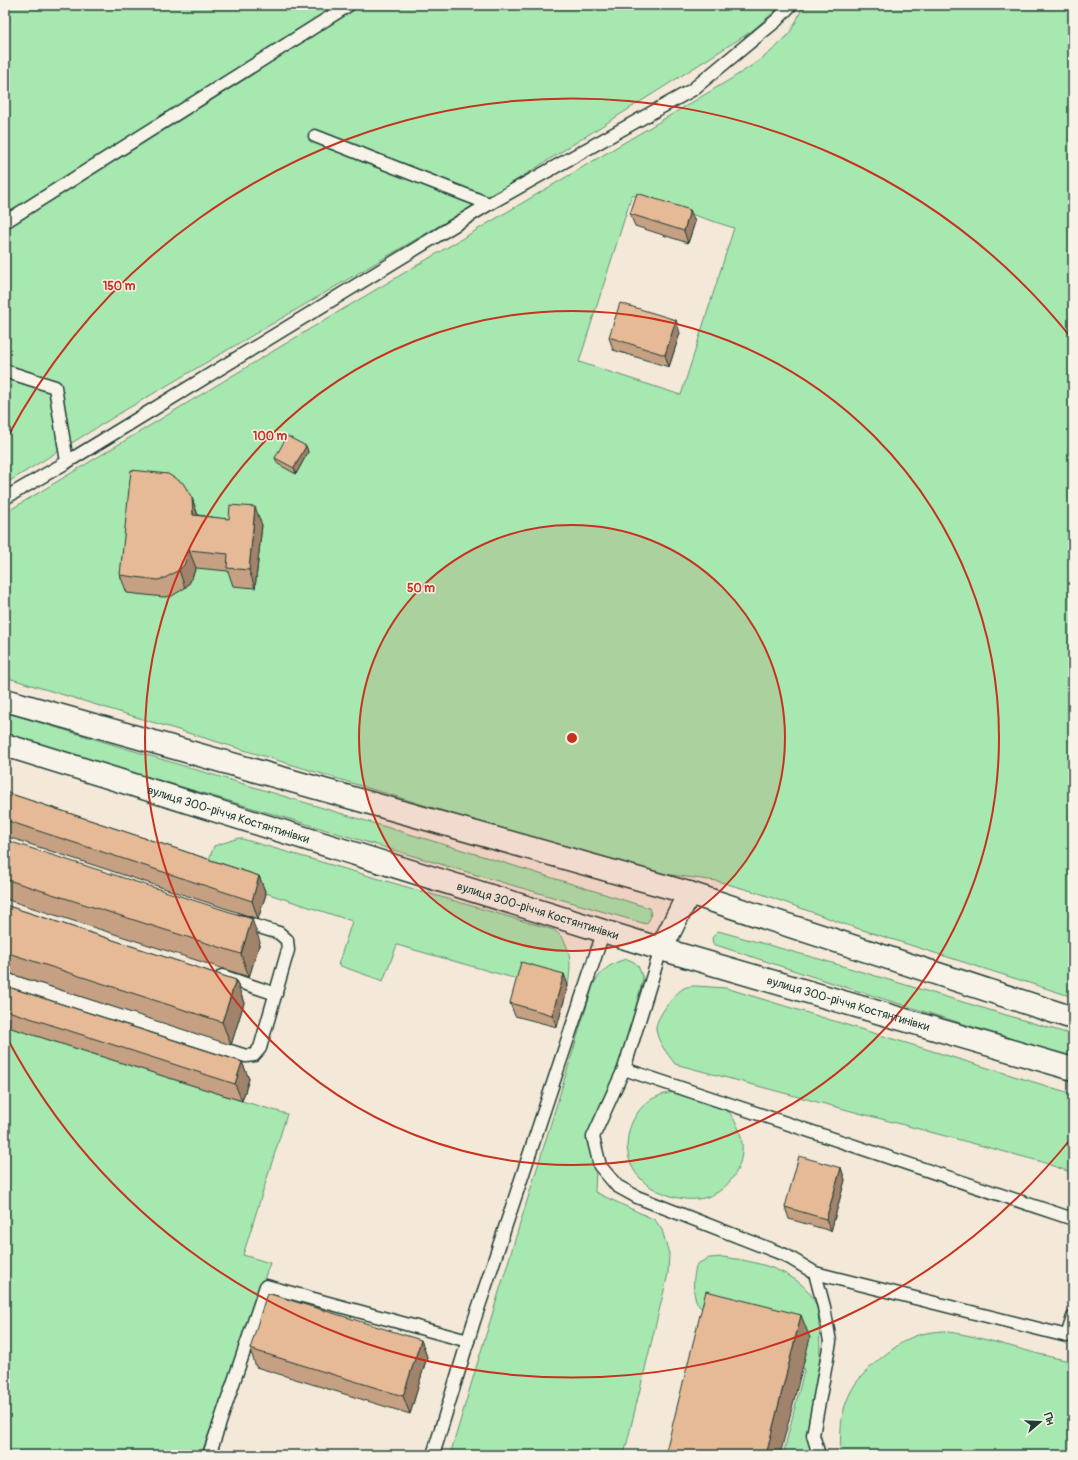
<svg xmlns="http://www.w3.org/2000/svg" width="1078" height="1460" viewBox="0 0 1078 1460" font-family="Pangolin,sans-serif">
  <rect width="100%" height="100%" fill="#f4e8d8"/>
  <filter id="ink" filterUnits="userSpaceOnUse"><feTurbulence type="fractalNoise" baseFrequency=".025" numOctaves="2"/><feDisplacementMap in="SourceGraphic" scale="8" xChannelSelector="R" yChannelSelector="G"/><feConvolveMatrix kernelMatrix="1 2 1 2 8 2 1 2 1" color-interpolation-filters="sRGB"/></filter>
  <g filter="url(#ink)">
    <!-- green -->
    <g fill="#a7e7b0" stroke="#639272" fill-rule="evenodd">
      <polygon points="5,5 782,5 752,31 512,183 127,409 5,484"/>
      <path d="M803,5H1073V997L847,925L762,894L717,881L664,874L607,860L489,825L5,677V513L323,321L696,100C723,83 771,58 790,32C795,24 800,14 803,5ZM632,195L734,228L681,395L579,362Z"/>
      <path d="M5,712L492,859L649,908C652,915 651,918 646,924L487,878L5,734Z"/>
      <path d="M239,838L554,930C573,944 571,966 568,986L524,981L397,945L383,981L338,965L352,921L204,873L214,846Z"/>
      <polygon points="718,931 819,959 1073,1035 1073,1058 826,981 713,944 712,938"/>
      <path d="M627,959L634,962L638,966L643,978L632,1023L597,1146L595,1192L655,1220L662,1230L669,1254L668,1274L624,1455H450C496,1298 546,1142 593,985C602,970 610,963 627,959Z"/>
      <path d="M696,986L726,988L1073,1094V1173L1039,1161L675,1064C667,1053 657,1042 656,1028C656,1018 673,996 681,990C686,986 691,986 696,986Z"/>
      <polygon points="5,1026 242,1101 287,1114 243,1255 270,1263 201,1455 5,1455"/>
      <path d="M675,1092C687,1096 698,1100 710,1104C714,1105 720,1106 724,1108C729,1111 733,1118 736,1123C749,1147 741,1177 718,1192C704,1201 687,1201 671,1196C660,1192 649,1188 640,1178C618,1155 626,1115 652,1099C659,1095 667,1093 675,1092Z"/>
      <path d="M723,1257C754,1261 798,1270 814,1300C818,1307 819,1318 819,1327C822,1369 817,1412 814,1455H783L804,1371L793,1335C776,1331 706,1316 699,1306C691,1295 693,1275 697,1264L709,1258Z"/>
      <path d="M943,1331C987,1337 1027,1353 1070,1361L1073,1360V1455H842L840,1452C841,1437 840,1423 844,1409C846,1402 850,1392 854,1386C864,1370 893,1347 910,1338C921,1333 932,1332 943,1331Z"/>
    </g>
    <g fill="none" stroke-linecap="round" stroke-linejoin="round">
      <!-- service casing -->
      <g stroke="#1f3d34" stroke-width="15">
        <g id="service">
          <polyline points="315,136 489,204"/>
          <polyline points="5,222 349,5"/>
          <polyline points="5,371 55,387 67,462"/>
          <polyline points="5,498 67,462 489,204 692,90 777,20 791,5"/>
          <polyline points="661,949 624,1069 593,1137 600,1166 617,1186 637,1197 785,1255 815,1273 824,1307 830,1342 813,1435 819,1455"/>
          <polyline points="222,976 276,994"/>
          <polyline points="5,979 246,1056 254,1055 260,1048 288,950 287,940 279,933 239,921"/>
          <polyline points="624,1069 1073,1219"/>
          <polyline points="815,1273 1067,1336 1073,1317"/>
          <polyline points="209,1455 266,1286 468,1341"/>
          <polyline points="433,1455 474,1321 604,930"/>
        </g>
      </g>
      <!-- minor casing -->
      <g stroke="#1f3d34" stroke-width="25">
        <polyline id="minor" points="661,949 689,893"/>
      </g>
      <!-- tertiary casing -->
      <g stroke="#1f3d34" stroke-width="25">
        <g id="tertiary">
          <polyline points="5,700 689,893 1073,1018"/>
          <path id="s1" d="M5,745L661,949L1073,1069"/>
        </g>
      </g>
      <!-- service -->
      <use href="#service" stroke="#f7f3e8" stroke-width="12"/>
      <!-- minor -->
      <use href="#minor" stroke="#f7f3e8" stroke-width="22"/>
      <!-- tertiary -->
      <use href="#tertiary" stroke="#f7f3e8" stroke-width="22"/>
    </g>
    <!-- wall -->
    <g fill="#c6a082" stroke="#1f3d34">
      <polygon points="690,210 695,222 688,243 635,226 630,214"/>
      <polygon points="680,333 669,367 613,350 609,337"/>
      <polygon points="306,446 308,452 296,474 278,464 275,458"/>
      <polygon points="192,498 198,515 262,525 255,588 233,586 228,571 196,568 190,582 185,588 172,596 164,597 127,593 120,575"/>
      <polygon points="5,792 259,876 266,894 258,919 5,836"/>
      <polygon points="5,840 260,942 249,977 5,899"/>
      <polygon points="5,905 236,980 244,1003 231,1045 5,972"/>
      <polygon points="564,974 568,986 557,1027 515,1016 510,1003"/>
      <polygon points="5,986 242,1062 249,1079 242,1101 5,1026"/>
      <polygon points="841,1168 845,1180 831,1231 789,1219 785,1207"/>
      <polygon points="421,1340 427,1357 410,1414 256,1367 250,1349"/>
    </g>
    <!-- shaded-wall -->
    <g fill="#a1826a" stroke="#1f3d34">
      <polygon points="690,210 695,222 688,243 684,231"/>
      <polygon points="676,320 680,333 669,367 665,355"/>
      <polygon points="306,446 308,452 296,474 294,468"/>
      <polygon points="192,498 198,516 193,515"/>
      <polygon points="255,507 262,525 255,588 249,570"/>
      <polygon points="189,550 196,568 190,582 185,588 179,570"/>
      <polygon points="259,876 266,894 258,919 252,901"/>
      <polygon points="252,919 260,942 249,977 241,954"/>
      <polygon points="564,974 568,986 557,1027 552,1015"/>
      <polygon points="236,980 244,1003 231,1045 222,1022"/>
      <polygon points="242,1062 249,1079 242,1101 235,1084"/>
      <polygon points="841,1168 845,1180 831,1231 826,1219"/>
      <polygon points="5,1293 8,1302 5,1313"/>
      <polygon points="801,1315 810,1338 780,1455 766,1455"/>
      <polygon points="421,1340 427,1357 410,1414 403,1396"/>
    </g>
    <!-- building -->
    <g fill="#e6ba97" stroke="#1f3d34">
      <polygon points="637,193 690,210 684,231 630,214"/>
      <polygon points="620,303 676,320 665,355 609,337"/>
      <polygon points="287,436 306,446 294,468 275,458"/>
      <polygon points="131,470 168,474 183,483 192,498 193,515 229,519 230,505 255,507 249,570 227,568 228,554 189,550 184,565 179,570 165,578 158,580 120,575"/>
      <polygon points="5,792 259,876 252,901 5,820"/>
      <polygon points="5,840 252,919 241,954 5,879"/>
      <polygon points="5,905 236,980 222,1022 5,952"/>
      <polygon points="521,962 564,974 552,1015 510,1003"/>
      <polygon points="5,986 242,1062 235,1084 5,1010"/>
      <polygon points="799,1156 841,1168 826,1219 785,1207"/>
      <polygon points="706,1291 801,1315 766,1455 665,1455"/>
      <polygon points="267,1293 421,1340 403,1396 250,1349"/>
    </g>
  </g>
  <!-- distance rings -->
  <circle cx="572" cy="738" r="213" fill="#c8321e" fill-opacity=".12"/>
  <g fill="none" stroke="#c8321e" stroke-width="2">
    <circle cx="572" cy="738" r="213"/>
    <circle cx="572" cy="738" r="427"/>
    <path d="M1073 1136A640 640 0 0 1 7 1038M7 438A640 640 0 0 1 1073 340"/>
  </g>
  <g text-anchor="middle" stroke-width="3" stroke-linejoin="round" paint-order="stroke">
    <!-- street labels -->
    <g font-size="12" fill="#1f3d34" stroke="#f7f3e8">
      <text dy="4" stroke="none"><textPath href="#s1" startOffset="234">вулиця 300-річчя Костянтинівки</textPath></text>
      <text dy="4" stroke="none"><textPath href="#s1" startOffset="558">вулиця 300-річчя Костянтинівки</textPath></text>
      <text dy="4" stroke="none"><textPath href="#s1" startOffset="882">вулиця 300-річчя Костянтинівки</textPath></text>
    </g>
  </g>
  <circle cx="572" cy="738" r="6" fill="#c8321e" stroke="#f7f3e8" stroke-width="2"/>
  <g font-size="12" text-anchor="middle" font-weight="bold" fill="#c8321e" stroke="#f7f3e8" stroke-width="3" stroke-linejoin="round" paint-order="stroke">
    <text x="119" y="290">150 m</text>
    <text x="270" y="440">100 m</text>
    <text x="421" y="592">50 m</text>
  </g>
  <!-- margin -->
  <rect width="1078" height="1460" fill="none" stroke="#f7f3e8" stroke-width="20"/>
  <rect x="10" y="10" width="1058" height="1440" fill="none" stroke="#1f3d34" stroke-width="1.5" filter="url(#ink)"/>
  <!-- north arrow -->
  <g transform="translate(1040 1422) rotate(71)" stroke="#f7f3e8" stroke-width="3" paint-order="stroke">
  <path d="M0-3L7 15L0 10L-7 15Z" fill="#1f3d34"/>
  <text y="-6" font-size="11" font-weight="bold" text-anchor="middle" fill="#1f3d34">Пн</text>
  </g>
</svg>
